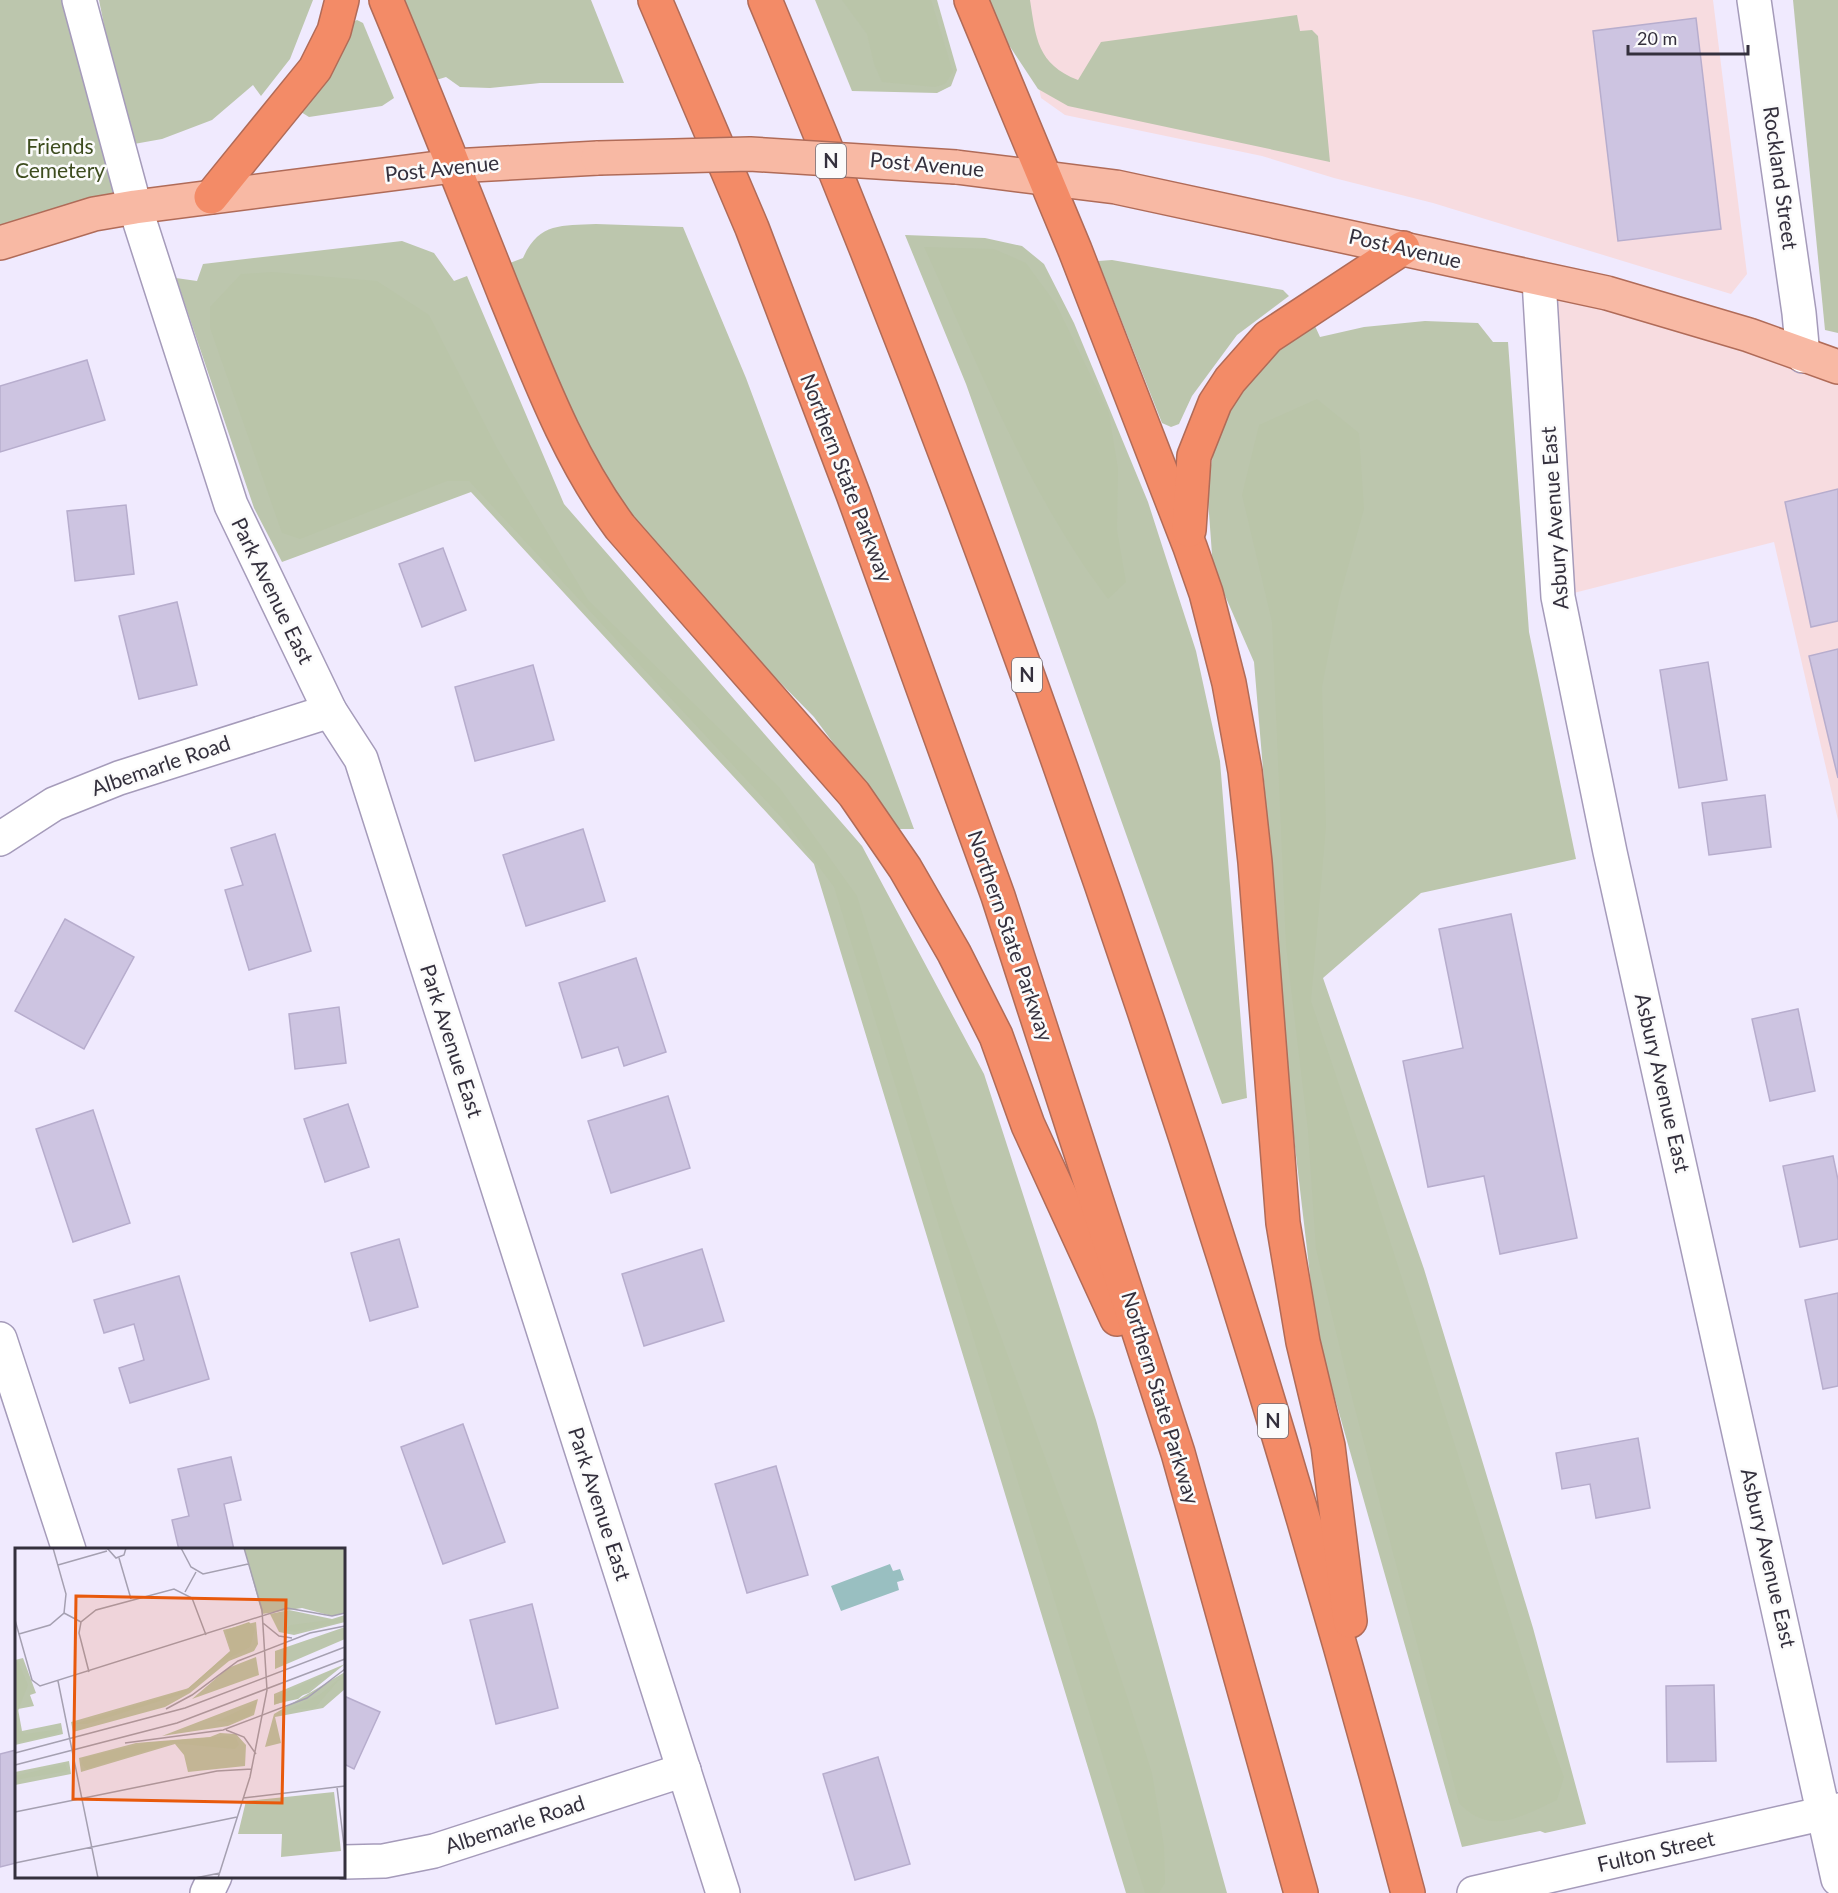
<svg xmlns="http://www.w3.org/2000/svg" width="1838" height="1893" viewBox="0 0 1838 1893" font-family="Lato,sans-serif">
  <rect width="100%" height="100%" fill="#f0eafe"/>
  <!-- commercial -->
  <g fill="#f7dce0">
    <polygon points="1022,0 1713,0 1747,274 1731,294 1433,203 1334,178 1262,156 1065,115 1041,98"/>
    <polygon points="1539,280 1838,367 1838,820 1774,542 1558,597"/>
  </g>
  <!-- green -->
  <g fill="#bcc6ad">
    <polygon points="0,0 79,0 135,207 0,243"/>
    <polygon points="99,0 313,0 290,59 261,96 253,85 212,120 162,139 134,144 115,80"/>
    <polygon points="403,0 591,0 624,83 540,83 490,88 460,87 446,77 433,81"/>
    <polygon points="815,0 937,0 957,70 951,86 937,93 852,91"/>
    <path d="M987,0H1030C1036,38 1037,64 1078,80L1101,42L1297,15L1300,31L1312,30L1318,36L1330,162L1068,106L1038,89L997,27Z"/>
    <polygon points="1793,0 1838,0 1838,333 1825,330"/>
    <polygon points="357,20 363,23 394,98 382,106 309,117 301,112 351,23"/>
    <path d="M596,224L683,227L746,378L914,829H897L814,717L720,621L625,509L569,422L507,264L523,258C539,222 561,226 596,224Z"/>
    <polygon points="905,235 985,238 1022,246 1044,264 1074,323 1148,502 1196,651 1220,761 1247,1098 1222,1104 966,384"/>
    <polygon points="402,241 434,253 454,281 467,276 564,504 862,846 984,1074 1096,1420 1227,1893 1126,1893 814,864 471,492 282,562 254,508 176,278 197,281 203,264"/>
    <polygon points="1112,260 1283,290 1289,296 1237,335 1192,396 1179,424 1171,427 1162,423 1098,261"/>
    <polygon points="1425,321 1478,323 1493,342 1508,342 1529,632 1576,859 1421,893 1323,978 1424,1269 1533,1628 1586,1824 1545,1833 1540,1831 1462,1847 1317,1335 1294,1138 1254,662 1213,568 1207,486 1219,424 1252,375 1289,342 1315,326 1320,337 1364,327"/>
  </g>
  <!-- forest -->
  <g fill="#bac5a9">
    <polygon points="842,0 931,0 953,72 945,84 935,87 882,82 874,64 867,34"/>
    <path d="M924,247L994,249L1026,263L1056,304L1109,413L1118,469L1117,530L1126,582L1108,599C1028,494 979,366 924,247Z"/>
    <polygon points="272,272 377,281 429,315 497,448 588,600 779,787 857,896 952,1203 1080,1553 1152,1773 1164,1846 1165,1883 1159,1893 1145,1893 834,887 782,818 469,481 447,481 300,539 282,533 210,328 210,307 241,274"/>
    <path d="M1317,399L1359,433L1364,509L1339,600L1322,687L1326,827L1311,1001L1365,1162L1541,1716L1564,1777L1557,1800C1522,1816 1491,1837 1459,1803L1350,1390L1316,1249L1308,1131L1286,946L1272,622L1242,495L1259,425Z"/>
  </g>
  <!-- water -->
  <polygon fill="#99bfc1" points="890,1564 893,1571 900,1569 904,1580 897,1582 899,1590 841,1611 831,1586"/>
  <!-- building -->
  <g fill="#cdc4e1" stroke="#b7adcd" stroke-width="1.5">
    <polygon points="1696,18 1721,229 1618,241 1593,31"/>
    <polygon points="87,360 105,420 0,452 0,386"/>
    <polygon points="1838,489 1838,621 1811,627 1785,502"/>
    <polygon points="126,505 134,574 75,581 67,511"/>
    <polygon points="443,548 466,610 422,627 399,564"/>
    <polygon points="177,602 197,685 139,699 119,616"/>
    <polygon points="1838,649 1838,778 1809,656"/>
    <polygon points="1708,662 1727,780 1679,788 1660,670"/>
    <polygon points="533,665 554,740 475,761 455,687"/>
    <polygon points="1765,795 1771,847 1709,855 1702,803"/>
    <polygon points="583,829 605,901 526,926 503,855"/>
    <polygon points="275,834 311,951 249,970 225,890 243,885 231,848"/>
    <polygon points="1511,914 1577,1238 1500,1254 1484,1176 1428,1187 1403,1061 1463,1048 1439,929"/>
    <polygon points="65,919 134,957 84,1049 15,1011"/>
    <polygon points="636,958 666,1052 624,1066 618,1047 582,1058 559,983"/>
    <polygon points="339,1007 346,1063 295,1069 289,1014"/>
    <polygon points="1798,1009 1815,1091 1770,1101 1752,1019"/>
    <polygon points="668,1096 690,1168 611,1193 588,1121"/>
    <polygon points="348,1104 369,1167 325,1182 304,1119"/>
    <polygon points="93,1110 130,1223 73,1242 36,1129"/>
    <polygon points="1833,1156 1838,1180 1838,1239 1800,1247 1783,1166"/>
    <polygon points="399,1239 418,1307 370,1321 351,1253"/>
    <polygon points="702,1249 724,1321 644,1346 622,1274"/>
    <polygon points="179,1276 209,1379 130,1403 119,1368 144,1360 134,1324 104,1333 94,1300"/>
    <polygon points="1838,1293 1838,1386 1823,1389 1805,1300"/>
    <polygon points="463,1424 505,1542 443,1564 401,1447"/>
    <polygon points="1638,1438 1650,1508 1596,1518 1590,1484 1562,1489 1556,1453"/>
    <polygon points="231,1457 241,1500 224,1504 234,1550 179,1550 172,1520 189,1516 178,1469"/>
    <polygon points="776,1466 808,1575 747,1593 715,1484"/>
    <polygon points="532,1604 558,1708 496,1724 470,1620"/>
    <polygon points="1714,1685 1716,1761 1667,1762 1666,1686"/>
    <polygon points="344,1696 380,1712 354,1769 344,1764"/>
    <polygon points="16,1750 16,1863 0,1867 0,1754"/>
    <polygon points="878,1757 910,1864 855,1880 823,1774"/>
  </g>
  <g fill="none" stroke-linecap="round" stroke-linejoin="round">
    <!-- minor casing -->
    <g stroke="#a59bba" stroke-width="36">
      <g id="minor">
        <polyline points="79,0 135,207 231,505 330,711 361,759 723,1893"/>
        <polyline points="1754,0 1799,313 1803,356"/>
        <polyline points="1539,280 1558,597 1610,852 1838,1879"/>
        <polyline points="0,839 54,804 119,778 330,711"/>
        <polyline points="0,1339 69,1550"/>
        <polyline points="344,1862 384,1861 434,1851 684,1770"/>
        <polyline points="207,1893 215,1876"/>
        <polyline points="1474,1893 1838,1810"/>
      </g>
    </g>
    <!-- major casing -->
    <g stroke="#b06b58" stroke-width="36">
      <g id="major">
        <polyline points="956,167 1116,187 1607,293 1749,335 1838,367"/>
        <polyline points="0,243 94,214 135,207 453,166 598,158"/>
      </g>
    </g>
    <!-- highway casing -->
    <g stroke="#b06b58" stroke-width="36">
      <g id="highway">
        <path d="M386,0C427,98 466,197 505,295C538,375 568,457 620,527L854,794L905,868L954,953L996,1036L1028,1125L1117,1319"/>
        <polyline points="655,0 752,228 853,494 998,896 1178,1453 1301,1893"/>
        <path d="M765,0C1022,615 1237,1249 1408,1893"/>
        <polyline points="971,0 1075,250 1190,547 1206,593 1229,683 1245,771 1255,862 1283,1223 1303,1342 1328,1446 1350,1621"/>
        <polyline points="211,197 315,69 334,31 342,0"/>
        <polyline points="1189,530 1194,456 1215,403 1230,380 1268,337 1403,248"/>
      </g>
    </g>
    <!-- minor -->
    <use href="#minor" stroke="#fff" stroke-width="33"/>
    <!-- major -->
    <use href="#major" stroke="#f8b9a4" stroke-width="33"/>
    <!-- highway -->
    <use href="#highway" stroke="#f38b67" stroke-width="33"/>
    <!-- major-bridge casing -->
    <g stroke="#b06b58" stroke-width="36" stroke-linecap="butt">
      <polyline id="major-bridge" points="598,158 750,154 956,167"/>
    </g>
    <!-- major-bridge -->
    <use href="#major-bridge" stroke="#f8b9a4" stroke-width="33"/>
  </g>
  <g text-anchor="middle" stroke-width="5" stroke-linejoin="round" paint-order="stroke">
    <!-- shield labels -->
    <g fill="#fbfbfb" stroke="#706d76" stroke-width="1.5">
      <rect x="816" y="144" width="30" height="34" rx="4.5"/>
      <rect x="1012" y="658" width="30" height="34" rx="4.5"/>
      <rect x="1258" y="1404" width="30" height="34" rx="4.5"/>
    </g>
    <g font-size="20" font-weight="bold" fill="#34303d">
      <text x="831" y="168">N</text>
      <text x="1027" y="682">N</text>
      <text x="1273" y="1428">N</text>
    </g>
    <!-- park labels -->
    <g font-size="21" fill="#3d4c1e" stroke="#fbfbfb">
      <text x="60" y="154">Friends<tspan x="60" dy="24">Cemetery</tspan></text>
    </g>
    <!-- street labels -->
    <g font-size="21" fill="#34303d" stroke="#fbfbfb">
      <text transform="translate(927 165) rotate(5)" y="7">Post Avenue</text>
      <text transform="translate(442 169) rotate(-6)" y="7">Post Avenue</text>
      <text transform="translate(1780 178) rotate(82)" y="7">Rockland Street</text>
      <text transform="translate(1405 249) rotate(13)" y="7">Post Avenue</text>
      <text transform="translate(846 478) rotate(69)" y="7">Northern State Parkway</text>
      <text transform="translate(1555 518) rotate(-94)" y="7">Asbury Avenue East</text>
      <text transform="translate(272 591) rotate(64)" y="7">Park Avenue East</text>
      <text transform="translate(161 766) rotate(-19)" y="7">Albemarle Road</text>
      <text transform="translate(1010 936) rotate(71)" y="7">Northern State Parkway</text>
      <text transform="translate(451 1041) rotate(72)" y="7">Park Avenue East</text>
      <text transform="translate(1662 1083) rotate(77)" y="7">Asbury Avenue East</text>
      <text transform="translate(1160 1398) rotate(73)" y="7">Northern State Parkway</text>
      <text transform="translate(599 1504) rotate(72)" y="7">Park Avenue East</text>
      <text transform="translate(1768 1558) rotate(77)" y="7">Asbury Avenue East</text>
      <text transform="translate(515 1825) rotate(-18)" y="7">Albemarle Road</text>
      <text transform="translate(1656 1852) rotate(-13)" y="7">Fulton Street</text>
    </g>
  </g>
  <!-- overview -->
  <g transform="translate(15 1548)">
    <rect width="330" height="330" fill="#f0eafe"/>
    <path d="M229,0H330V65L317,68L287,60L247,66ZM274,62L317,71L330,67V74L279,87L264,84L255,66ZM241,74L243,96L239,103L214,113L175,145L150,159L58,184L56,174L174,140L215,103L208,82ZM330,79V91L260,121V103ZM241,109L244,127L177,151L213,120ZM8,110L21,145L15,147L19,158L3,161L7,183L46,175L48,186L0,197V112ZM330,116L294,145L259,157V146ZM330,124V141L308,160L260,169L266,195L250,199L259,166ZM243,151L239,167L213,178L147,188ZM205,185L221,186L231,197L230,218L173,224L169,207L160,196L66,224L64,210L121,195L195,189ZM54,213L56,226L0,237V224ZM319,244L326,303L266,309L267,286H223L231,253Z" fill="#bcc6ad"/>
    <path d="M330,70V73L280,84L269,81L276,77ZM234,74L240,81L235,99L203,116L170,145L72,176H59L171,142L216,103L211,82ZM3,113L13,137L1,168L4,183L11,186L45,181L41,186L0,195V114ZM330,126V130L323,133L300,160L273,162L304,147ZM302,130L307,131L283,151L260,156V149ZM242,154L235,168L217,174L202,173ZM213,188L221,190L224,197L220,201L157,195L71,221L66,215L68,210L130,195ZM50,216L53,223L0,232V228Z" fill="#bac5a9"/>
    <path fill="none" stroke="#a5a0b1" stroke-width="1.5" d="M92,0L101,10L109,7L111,0M166,0L176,19L188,26L233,16M104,10L116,51M43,17L92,3M170,44L181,24M49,65L66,74M0,72L17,132L25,138L272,60L317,68L330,65M248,75L264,88L277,90M4,86L35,77L49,65L51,46L38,0M74,124L64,85L66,74L81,62L159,41L177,50L191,87M43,133L83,330M151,161L177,147L223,113L295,85L330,78M211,182L229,189L241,206M110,195L208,182L292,150L330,121M0,205L170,160L330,99M0,217L162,175L330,111M322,239L330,306M228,250L330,238M0,264L202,223L237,221M0,315L222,269M180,330L205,325M203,330L235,229L252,142L247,62L229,0"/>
    <path fill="#e8590c" fill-opacity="0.15" stroke="#e8590c" stroke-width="3" d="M61,48L271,52L267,255L58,251Z"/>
    <rect width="330" height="330" fill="none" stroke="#34303d" stroke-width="3"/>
  </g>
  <!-- scale -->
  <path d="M1628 45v9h120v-9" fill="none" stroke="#34303d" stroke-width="3"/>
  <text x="1637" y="45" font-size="18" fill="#34303d" stroke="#fbfbfb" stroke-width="4.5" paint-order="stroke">20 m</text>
</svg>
